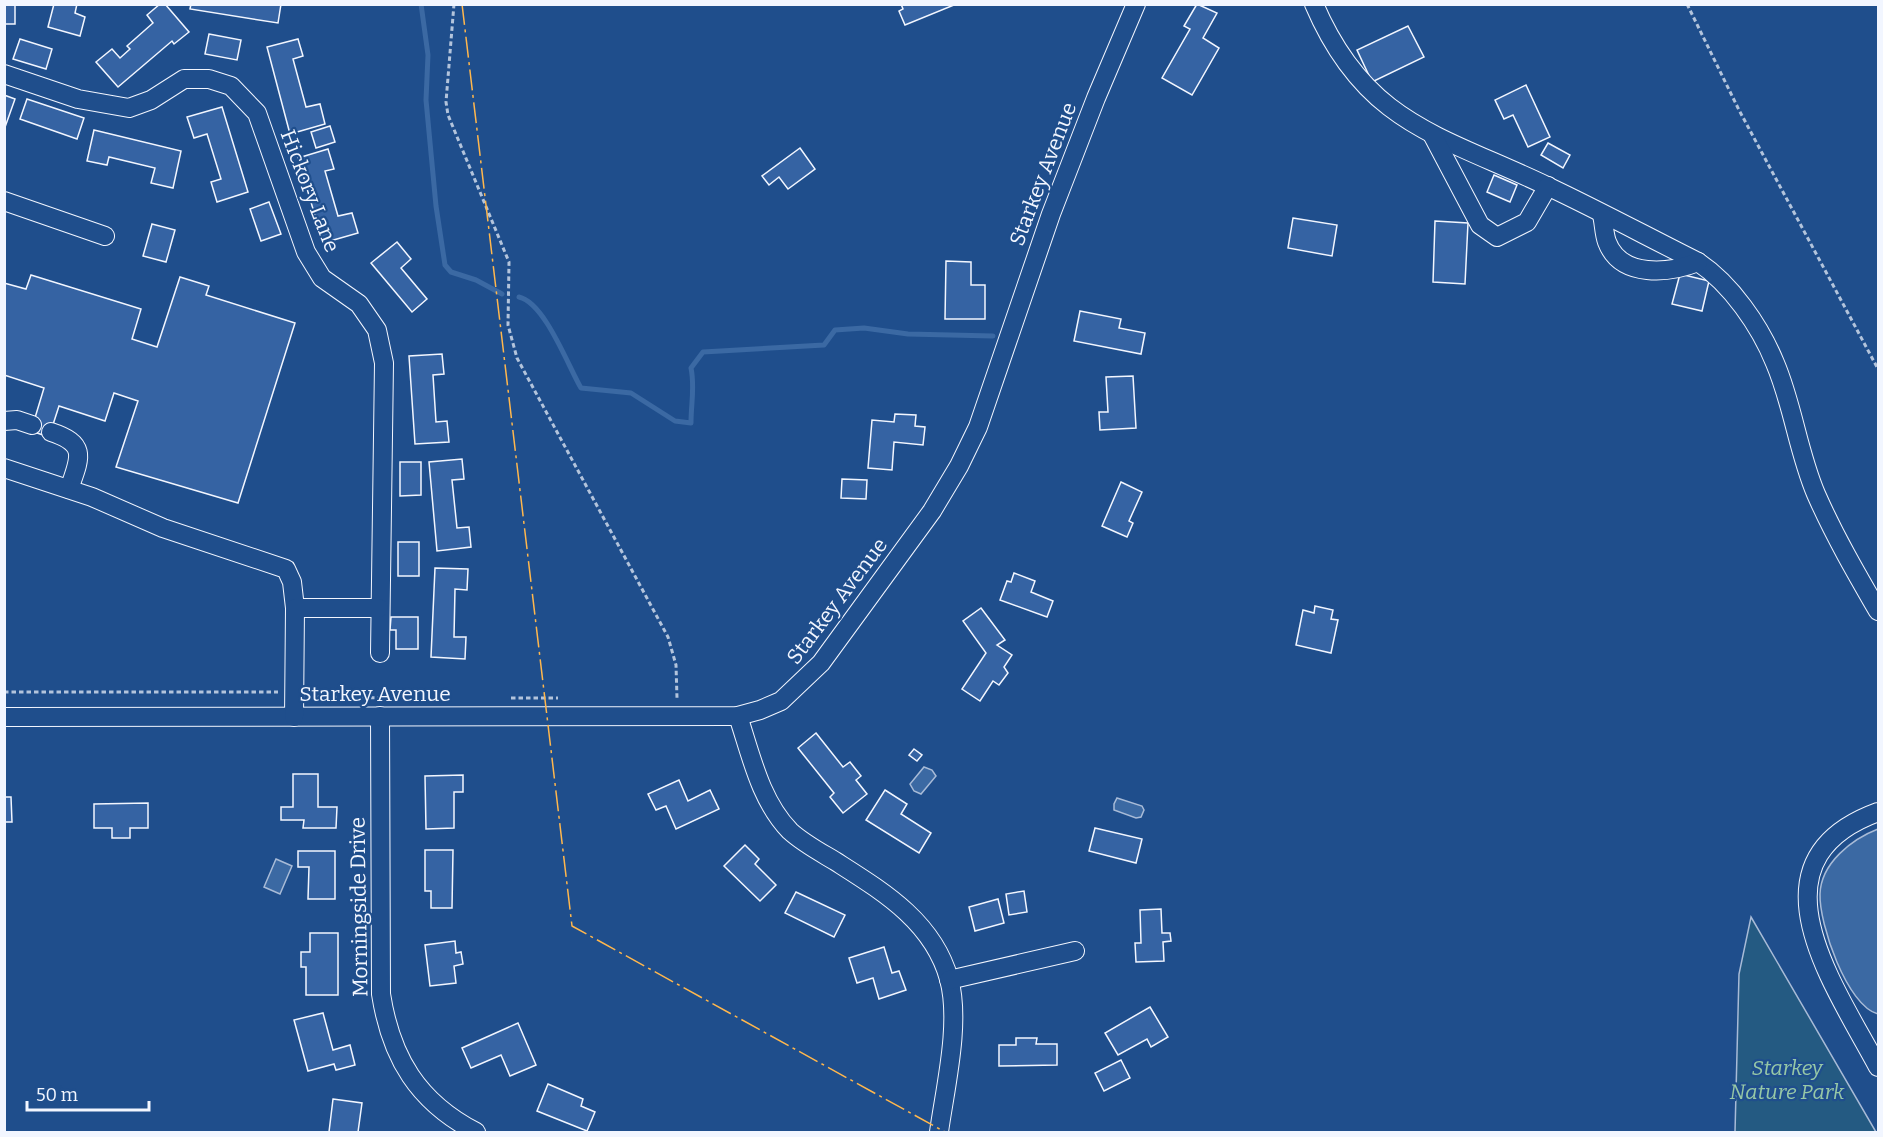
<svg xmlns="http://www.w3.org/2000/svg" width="1883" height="1137" viewBox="0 0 1883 1137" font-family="Bitter,serif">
  <rect width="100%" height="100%" fill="#1f4e8c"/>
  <!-- green -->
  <polygon fill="#245a82" stroke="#a8bbd7" stroke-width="1.5" points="1751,917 1876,1132 1735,1132 1739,974"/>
  <!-- water -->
  <g fill="#3b69a3" stroke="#a8bbd7" stroke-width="1.5">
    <polygon points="924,767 932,770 936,776 921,794 914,791 910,784"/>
    <polygon points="1117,798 1142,806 1144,810 1141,817 1136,818 1114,810 1114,804"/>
    <path d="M1878,829V1014C1847,1006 1819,924 1820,894C1821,863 1852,839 1878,829Z"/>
    <polygon points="276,859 292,866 280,894 264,887"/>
  </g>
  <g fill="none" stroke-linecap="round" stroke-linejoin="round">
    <!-- stream -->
    <g stroke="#3b69a3" stroke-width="5">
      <polyline points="421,4 428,55 426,100 436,206 445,265 451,272 476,280 502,294"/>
      <path d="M519,297C545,303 568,366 581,388L631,393L675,421L691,423C691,403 695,387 691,368L703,352L824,345L835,330L864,328L908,334L993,336"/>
    </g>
  </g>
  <!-- building -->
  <g fill="#3563a3" stroke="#f2f6ff" stroke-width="1.5">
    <rect x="4" y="4" width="11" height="20"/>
    <polygon points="54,4 77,4 75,13 85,17 80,36 48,27"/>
    <polygon points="160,4 165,4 189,32 174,44 172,41 118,87 96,62 112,49 120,58 130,49 127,46 153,23 147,15"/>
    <polygon points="191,4 281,4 278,23 190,9"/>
    <polygon points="901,4 954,4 954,5 905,25 899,11 903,9"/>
    <polygon points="1197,4 1217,13 1203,38 1219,48 1192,95 1162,78 1190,29 1184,26"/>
    <polygon points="1408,26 1424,57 1372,82 1357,50"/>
    <polygon points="209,34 241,40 237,60 205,54"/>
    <polygon points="20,39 52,49 46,69 13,59"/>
    <polygon points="298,39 303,56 293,59 306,107 320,104 325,124 290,134 267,47"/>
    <polygon points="1526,85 1550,137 1528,147 1513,115 1504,119 1495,100"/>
    <polygon points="4,95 15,99 4,130"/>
    <polygon points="27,99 84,118 77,139 20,119"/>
    <polygon points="222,107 248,192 217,202 211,182 221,179 207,134 194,138 187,117"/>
    <polygon points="330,126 335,142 316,148 311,132"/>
    <polygon points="94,130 181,151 173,188 151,183 155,168 109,157 107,165 87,161"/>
    <polygon points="1548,143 1570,155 1563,168 1541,155"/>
    <polygon points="800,148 815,169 788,189 779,177 769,185 762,176"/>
    <polygon points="328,149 334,169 325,171 338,216 352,213 358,233 323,243 298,158"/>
    <polygon points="1494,175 1517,185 1510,202 1487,192"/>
    <polygon points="269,202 281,234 261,241 250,209"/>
    <polygon points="1293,218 1337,225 1332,256 1288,248"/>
    <polygon points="1435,221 1468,223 1465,284 1433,282"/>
    <polygon points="152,224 175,230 166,262 143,256"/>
    <polygon points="397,242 411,259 401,268 427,299 412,312 371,263"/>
    <polygon points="946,261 971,262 971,285 985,285 985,319 945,319"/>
    <polygon points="1680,274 1709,281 1702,311 1672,304"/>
    <polygon points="31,275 141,309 132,339 157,347 180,277 209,286 206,295 295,323 238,503 116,467 138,401 114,393 105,421 59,406 49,437 31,431 44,388 4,375 4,283 26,289"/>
    <polygon points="1080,311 1121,319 1119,328 1145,333 1141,354 1074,341"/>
    <polygon points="442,354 444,374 433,375 436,422 447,421 449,442 415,444 409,356"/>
    <polygon points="1133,376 1136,428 1100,430 1099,412 1108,412 1106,377"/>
    <polygon points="895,414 916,415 915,426 925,427 923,445 894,442 892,470 868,468 872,420 894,422"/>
    <polygon points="462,459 464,479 452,480 457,528 469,527 471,547 437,551 429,462"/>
    <polygon points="400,462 421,462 421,495 400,496"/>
    <polygon points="842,479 867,480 866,499 841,498"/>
    <polygon points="1121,482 1142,492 1129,521 1133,523 1127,537 1102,526"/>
    <rect x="398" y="542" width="21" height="34"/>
    <polygon points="435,568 468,569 467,590 455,589 454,637 466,637 465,659 431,657"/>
    <polygon points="1014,573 1035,581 1031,592 1053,601 1047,617 1000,600 1007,581 1011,582"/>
    <polygon points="1315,606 1333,610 1331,619 1338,620 1331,653 1296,645 1303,610 1314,613"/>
    <polygon points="981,608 1005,640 997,645 1012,655 1004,667 1008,673 999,685 993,681 980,701 962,689 986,653 963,621"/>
    <polygon points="391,617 418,617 418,649 396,649 396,630 390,630"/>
    <polygon points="816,733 843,767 850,762 861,776 856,780 867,794 843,813 830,797 834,793 798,748"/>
    <polygon points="914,749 922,755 917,761 909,755"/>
    <polygon points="293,774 318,774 318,807 337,807 336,828 303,828 304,820 281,820 281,807 293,807"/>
    <polygon points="463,775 463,792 454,792 454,828 426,829 425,776"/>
    <polygon points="679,780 688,801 710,790 719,809 676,829 666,806 656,810 648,794"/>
    <polygon points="885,790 907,804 901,814 931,833 919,853 866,820"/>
    <polygon points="4,797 11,797 12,822 4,822"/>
    <polygon points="148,803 148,828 130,828 130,838 112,838 112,828 94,828 94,804"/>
    <polygon points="1095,828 1142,839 1136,863 1089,851"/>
    <polygon points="745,845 759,859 755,864 776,885 760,901 724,866"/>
    <polygon points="425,850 453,850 452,908 431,908 431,891 425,891"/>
    <polygon points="298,851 335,851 335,899 308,899 309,867 298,867"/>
    <polygon points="1024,891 1027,912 1009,915 1006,894"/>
    <polygon points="796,892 845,915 834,937 785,913"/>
    <polygon points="998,899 1004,923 975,931 969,907"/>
    <polygon points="1161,909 1162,933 1170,933 1171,941 1163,942 1164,961 1136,962 1135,943 1141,943 1140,910"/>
    <polygon points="310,933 338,933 338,995 306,995 306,967 301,967 301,952 310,952"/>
    <polygon points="455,941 456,953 461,952 463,964 454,966 456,983 430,986 425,945"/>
    <polygon points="884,947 892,973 899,971 906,990 879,999 873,978 857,983 849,958"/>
    <polygon points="1150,1007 1168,1037 1151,1047 1147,1039 1118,1055 1105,1033"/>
    <polygon points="323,1013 333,1050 350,1045 355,1065 336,1070 334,1064 308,1071 294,1020"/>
    <polygon points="518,1023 536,1065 510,1076 501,1055 471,1068 462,1048"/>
    <polygon points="1016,1038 1037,1038 1036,1044 1057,1044 1057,1065 999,1066 999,1045 1016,1045"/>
    <polygon points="1121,1060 1130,1078 1104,1091 1095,1073"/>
    <polygon points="548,1084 583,1099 581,1106 595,1112 587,1131 537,1111"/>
    <polygon points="333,1099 362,1103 358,1132 329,1132"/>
  </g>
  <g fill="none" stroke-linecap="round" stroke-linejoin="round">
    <!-- minor casing -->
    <g stroke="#f2f6ff" stroke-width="20">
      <g id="minor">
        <path d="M1314,4C1365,124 1440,135 1547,186C1598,210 1648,237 1698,262C1731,284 1760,326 1775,363C1793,405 1798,452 1816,494C1834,535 1856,573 1878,611"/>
        <polyline points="4,74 78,99 129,108 151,100 184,79 209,79 231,86 257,113 306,252 322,278 359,304 377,330 384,363 380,653"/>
        <polyline points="1433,136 1480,225 1497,237 1527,222 1548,186"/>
        <polyline points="4,201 105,236"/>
        <path d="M1602,215C1604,223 1604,234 1607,242C1621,279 1670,273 1698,262"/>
        <polyline points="4,421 17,420 32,425"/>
        <path d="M51,432C88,444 80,458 69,489"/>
        <polyline points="4,468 92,497 163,528 286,569 292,582 295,608"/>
        <path d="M380,716L381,994C391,1058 418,1102 476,1132"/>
        <path d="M738,716C751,755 760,800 790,831C803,843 820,852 835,861C882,891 933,921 949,979C961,1023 945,1088 939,1132"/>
        <polyline points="4,717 738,716 760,710 781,701 821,663 932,511 959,466 978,427 1051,214 1096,98 1136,4"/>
        <polyline points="294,717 295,608 379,608"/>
        <path d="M1878,812C1744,861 1835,986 1878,1067"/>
        <polyline points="949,980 1075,951"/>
      </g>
    </g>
    <!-- path -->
    <g stroke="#b3c4dc" stroke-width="3" stroke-dasharray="4.5 3" stroke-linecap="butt">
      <polyline points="454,4 446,102 448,115 509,262 508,325 517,358 668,637 676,665 677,698"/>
      <polyline points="1687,4 1739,110 1878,369"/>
      <polyline points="4,692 278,692"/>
      <polyline points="310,697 397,698"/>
      <polyline points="511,698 558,698"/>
    </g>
    <!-- minor -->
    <use href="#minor" stroke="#1f4e8c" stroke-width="18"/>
    <!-- power -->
    <polyline stroke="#ffb74d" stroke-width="1.5" stroke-dasharray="21 4.5 3 4.5" stroke-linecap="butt" points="462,4 572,926 945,1132"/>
  </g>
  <g text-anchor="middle" stroke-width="4.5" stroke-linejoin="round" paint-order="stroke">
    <!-- street labels -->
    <g font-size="21" fill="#f2f6ff" stroke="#1f4e8c">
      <text transform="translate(1043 174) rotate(-69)" y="7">Starkey Avenue</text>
      <text transform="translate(310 191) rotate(69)" y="7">Hickory Lane</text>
      <text transform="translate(837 601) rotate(-53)" y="7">Starkey Avenue</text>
      <text x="375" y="701">Starkey Avenue</text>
      <text transform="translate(359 907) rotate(-91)" y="7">Morningside Drive</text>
    </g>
    <!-- park labels -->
    <g font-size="21" font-style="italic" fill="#97c8a6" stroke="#1f4e8c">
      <text x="1787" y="1075">Starkey<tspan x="1787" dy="24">Nature Park</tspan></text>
    </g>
  </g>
  <!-- border -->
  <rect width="1883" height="1137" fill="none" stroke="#f2f6ff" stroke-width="12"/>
  <!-- scale -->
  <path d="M27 1101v9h122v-9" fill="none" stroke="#f2f6ff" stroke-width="3"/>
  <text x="36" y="1101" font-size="18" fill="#f2f6ff" stroke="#1f4e8c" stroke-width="4.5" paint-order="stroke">50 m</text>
</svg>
